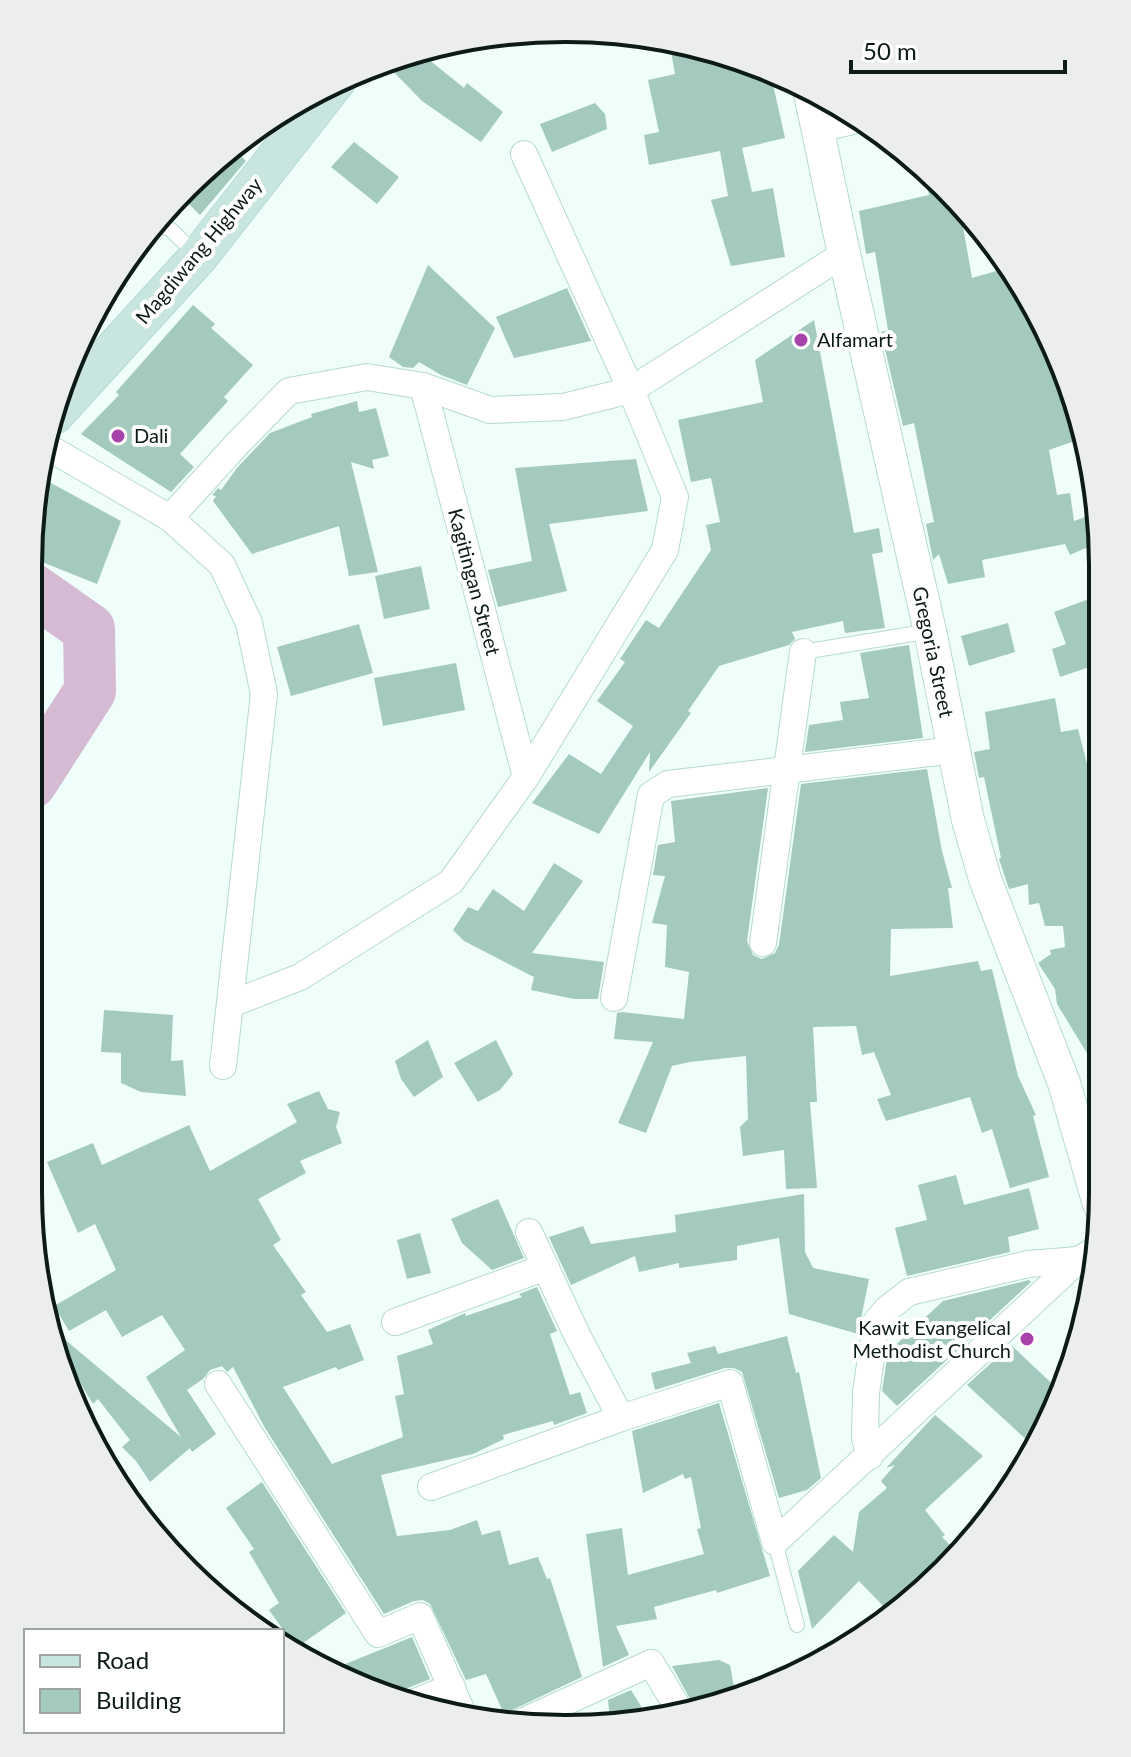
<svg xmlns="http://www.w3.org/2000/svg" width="1131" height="1757" viewBox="0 0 1131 1757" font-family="Lato,sans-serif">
  <rect width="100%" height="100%" fill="#effefa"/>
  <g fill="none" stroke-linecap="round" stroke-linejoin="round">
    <!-- river -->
    <polyline stroke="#d4bbd3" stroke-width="52" points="31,783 90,691 89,629 32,589"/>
  </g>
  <!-- building -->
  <g fill="#a4cac0">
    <polygon points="669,40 712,50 715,63 742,58 770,71 785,138 742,148 752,192 773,188 785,257 731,266 711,200 728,196 720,151 649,165 644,135 659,132 648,80 675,74"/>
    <polygon points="417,50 464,88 467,83 503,112 481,142 422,101 384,62"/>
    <polygon points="595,103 605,114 607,129 552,152 540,124"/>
    <polygon points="354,142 399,177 377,204 331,167"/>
    <polygon points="231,146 246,161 200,215 179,194"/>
    <polygon points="922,163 972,217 962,221 972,278 1010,267 1047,327 1086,437 1049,450 1057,495 1070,493 1074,521 1088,516 1099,542 1070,555 1065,544 982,560 985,577 948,584 939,554 933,560 926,524 934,522 914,423 903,426 881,332 888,330 875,252 866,254 859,211 929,195"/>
    <polygon points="428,265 495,328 467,385 441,375 419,362 413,368 403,367 389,357"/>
    <polygon points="567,288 591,341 514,358 496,317"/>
    <polygon points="193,305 215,324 211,328 253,365 224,397 228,401 180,454 194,467 171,492 81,434 119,395 116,392"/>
    <polygon points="814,320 854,533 879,528 883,552 872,554 885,628 845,633 843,621 792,632 795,639 789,645 719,666 688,711 691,713 649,772 650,752 599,834 532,803 569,754 601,774 633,726 597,701 625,662 620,659 646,620 659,628 711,550 706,525 720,522 711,478 691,482 678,420 763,402 755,360"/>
    <polygon points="357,401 359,412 376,408 389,456 372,460 374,469 351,462 378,572 349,576 339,526 252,554 213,501 216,496 212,495 218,488 221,490 237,468 270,433 312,417 311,414"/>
    <polygon points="636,459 648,511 549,524 567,591 498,607 488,570 532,561 515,468"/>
    <polygon points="51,483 121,521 97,584 32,558 33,495 35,487"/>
    <polygon points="421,566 430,609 384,619 375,576"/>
    <polygon points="1102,594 1101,663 1060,677 1052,649 1066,644 1054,612"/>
    <polygon points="1008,623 1015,652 969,666 961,636"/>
    <polygon points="359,624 373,673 291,696 277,647"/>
    <polygon points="909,645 923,738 805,752 809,725 843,720 840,702 869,698 860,653"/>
    <polygon points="456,663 465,710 383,726 374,678"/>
    <polygon points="1055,698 1061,732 1078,729 1101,818 1100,951 1088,957 1100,1013 1099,1073 1057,1004 1055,989 1038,963 1051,954 1050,950 1065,947 1063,926 1045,926 1039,903 1029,905 1028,884 1009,889 999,859 1001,858 984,777 979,778 974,752 990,749 985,712"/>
    <polygon points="927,769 942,851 952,888 948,888 953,928 891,929 890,976 978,961 981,971 992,969 1018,1076 1036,1115 1033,1116 1049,1177 1010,1188 992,1129 982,1133 970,1097 886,1121 877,1099 891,1095 874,1052 862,1055 856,1026 813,1027 817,1102 810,1102 817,1188 786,1189 784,1150 743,1156 740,1127 748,1119 746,1056 690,1062 672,1066 646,1133 618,1123 653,1042 614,1039 617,1013 622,1012 684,1019 689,972 665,967 667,925 652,923 665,876 653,875 658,845 675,842 671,801 768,788 747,941 753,955 762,959 775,953 779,945 801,784"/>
    <polygon points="554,863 583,881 532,953 604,962 598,999 574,999 531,990 534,977 464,941 453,930 468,907 478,911 493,889 524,911"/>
    <polygon points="104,1010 173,1015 171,1061 183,1060 186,1096 141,1092 121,1083 121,1053 101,1052"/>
    <polygon points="428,1040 443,1077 414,1097 401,1079 395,1061"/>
    <polygon points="496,1040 513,1074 500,1090 478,1102 454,1063"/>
    <polygon points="319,1091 328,1109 340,1112 336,1127 342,1143 300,1161 306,1173 258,1199 281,1240 273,1245 306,1292 301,1295 327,1332 350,1324 364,1360 338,1370 336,1367 283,1387 332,1464 403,1437 395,1396 404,1394 397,1356 433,1344 428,1330 465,1313 466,1316 522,1297 519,1294 537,1287 557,1331 550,1334 570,1395 580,1392 587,1413 554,1425 553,1421 503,1435 504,1439 473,1454 381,1475 397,1536 450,1530 477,1520 482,1535 500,1530 509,1565 538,1557 547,1579 550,1578 582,1677 504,1714 486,1674 466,1680 465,1678 430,1604 423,1600 414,1601 384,1614 265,1428 233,1367 227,1372 222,1366 210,1370 203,1379 187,1390 216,1434 192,1452 190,1448 150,1482 136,1461 122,1447 130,1440 98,1399 93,1404 77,1378 67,1386 56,1364 50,1327 181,1437 146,1377 185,1350 162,1315 122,1337 106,1310 69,1331 54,1306 116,1270 95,1224 78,1233 47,1162 93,1143 102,1165 189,1125 210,1171 297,1122 287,1104"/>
    <polygon points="956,1175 964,1205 1029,1188 1039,1229 1008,1237 1010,1252 907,1276 895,1228 927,1220 918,1185"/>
    <polygon points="804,1194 805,1252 813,1268 869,1279 858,1334 789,1314 779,1238 737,1246 737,1260 679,1268 679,1263 639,1272 635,1256 571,1285 549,1237 583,1226 591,1244 676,1232 675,1215"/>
    <polygon points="498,1199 524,1258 492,1270 462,1243 451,1219"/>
    <polygon points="420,1233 431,1273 407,1279 397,1240"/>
    <polygon points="1029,1280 1031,1282 897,1406 882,1391 888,1352 943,1301"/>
    <polygon points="787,1336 796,1373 799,1372 821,1478 807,1490 779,1498 742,1372 734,1368 725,1368 655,1390 651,1373 691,1363 687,1353 715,1346 718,1354"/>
    <polygon points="1011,1345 1063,1394 1032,1445 967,1385"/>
    <polygon points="719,1403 770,1576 717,1593 716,1590 654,1607 657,1619 616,1626 629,1655 603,1667 586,1534 622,1528 628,1575 704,1554 697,1529 701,1528 691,1477 685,1479 683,1474 643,1493 632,1431"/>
    <polygon points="935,1415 983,1456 925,1510 945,1535 942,1537 959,1554 889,1612 859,1581 812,1629 798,1571 834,1535 853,1552 859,1512 887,1488 881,1481 895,1465 886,1468"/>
    <polygon points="262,1482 346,1613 296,1648 269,1610 279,1603 249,1552 254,1549 226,1508"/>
    <polygon points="412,1637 430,1679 403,1690 394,1701 333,1669"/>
    <polygon points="719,1660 730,1665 736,1698 697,1712 672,1666"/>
    <polygon points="631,1690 647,1716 610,1720 608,1700"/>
  </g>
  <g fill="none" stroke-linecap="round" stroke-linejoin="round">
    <!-- service casing -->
    <g stroke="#b6dad0" stroke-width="16">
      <g id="service">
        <polyline points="155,222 171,230 198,256"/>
        <polyline points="803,652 930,631"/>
        <polyline points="775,1542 797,1625"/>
      </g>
    </g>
    <!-- minor casing -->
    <g stroke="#b6dad0" stroke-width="28">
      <g id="minor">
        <polyline points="818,129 861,119"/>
        <polyline points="423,386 526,777"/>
        <polyline points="46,446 170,518 222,565 249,623 264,694 223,1066"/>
        <polyline points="170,518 238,443 289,391 367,377 423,386 490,410 563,407 631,390 844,254"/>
        <polyline points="763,943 803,652"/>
        <polyline points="614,998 651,795 668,784 954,750"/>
        <polyline points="231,1004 300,977 451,882 526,777 665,550 675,497 631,390 524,154"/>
        <polyline points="529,1232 577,1335 621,1418"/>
        <polyline points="395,1322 546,1267"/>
        <polyline points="218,1384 378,1634 420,1616 463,1714"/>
        <polyline points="870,1456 865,1438 866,1393 876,1322 887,1309 909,1292 1028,1264 1078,1260"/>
        <polyline points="431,1487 621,1418 730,1383 775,1542 1078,1260 1099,1248"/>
        <polyline points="410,1704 452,1687"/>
        <polyline points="515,1725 651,1663 681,1713"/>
      </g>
    </g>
    <!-- tertiary casing -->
    <g stroke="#b6dad0" stroke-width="34">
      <polyline id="tertiary" points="809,89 844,254 930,631 968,820 985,879 1064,1083 1099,1204"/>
    </g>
    <!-- secondary casing -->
    <g stroke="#b6dad0" stroke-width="40">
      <polyline id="secondary" points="54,415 199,256 337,80"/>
    </g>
    <!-- service -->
    <use href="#service" stroke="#fff" stroke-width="14"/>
    <!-- minor -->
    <use href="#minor" stroke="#fff" stroke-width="26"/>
    <!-- tertiary -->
    <use href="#tertiary" stroke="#fff" stroke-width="32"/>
    <!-- secondary -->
    <use href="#secondary" stroke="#c8e6df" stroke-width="38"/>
  </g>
  <!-- markers -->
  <g fill="#a642a8" stroke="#fff" stroke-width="3">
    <circle cx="801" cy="340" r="8"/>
    <circle cx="118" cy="436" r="8"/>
    <circle cx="1027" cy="1339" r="8"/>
  </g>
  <g text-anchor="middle" stroke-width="8" stroke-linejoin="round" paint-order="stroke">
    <!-- street labels -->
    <g font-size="20" fill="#0d1b18" stroke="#fff">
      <text transform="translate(199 251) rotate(-50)" y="7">Magdiwang Highway</text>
      <text transform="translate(474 582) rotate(75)" y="7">Kagitingan Street</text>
      <text transform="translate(933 652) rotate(78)" y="7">Gregoria Street</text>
    </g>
    <!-- poi labels -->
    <g font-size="20" fill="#0d1b18" stroke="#fff" text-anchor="start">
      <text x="817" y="347">Alfamart</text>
      <text x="134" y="443">Dali</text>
      <text x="1011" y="1335" text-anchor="end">Kawit Evangelical<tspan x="1011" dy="23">Methodist Church</tspan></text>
    </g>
  </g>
  <!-- crop -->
  <path d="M0 0H1131V1757H0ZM565 42H566A523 523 0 0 1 1089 565V1192A523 523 0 0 1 566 1715H565A523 523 0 0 1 42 1192V565A523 523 0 0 1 565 42Z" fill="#eceded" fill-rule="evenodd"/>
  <path fill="none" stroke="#0d1b18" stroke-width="4" d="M565 42H566A523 523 0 0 1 1089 565V1192A523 523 0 0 1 566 1715H565A523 523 0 0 1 42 1192V565A523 523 0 0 1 565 42Z"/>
  <!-- legend -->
  <rect x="24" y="1629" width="260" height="104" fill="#ffffff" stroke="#9ea4a3" stroke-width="2"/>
  <rect x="40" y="1655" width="40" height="12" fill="#c8e6df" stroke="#9ea4a3" stroke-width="2"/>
  <text x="96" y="1669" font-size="24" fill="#0d1b18">Road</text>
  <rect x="40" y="1689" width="40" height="24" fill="#a4cac0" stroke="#9ea4a3" stroke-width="2"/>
  <text x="96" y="1709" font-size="24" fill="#0d1b18">Building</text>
  <!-- scale -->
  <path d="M851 60v12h214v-12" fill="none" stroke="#0d1b18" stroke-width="4"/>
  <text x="863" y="60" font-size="24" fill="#0d1b18" stroke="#ffffff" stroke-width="6" paint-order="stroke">50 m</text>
</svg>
